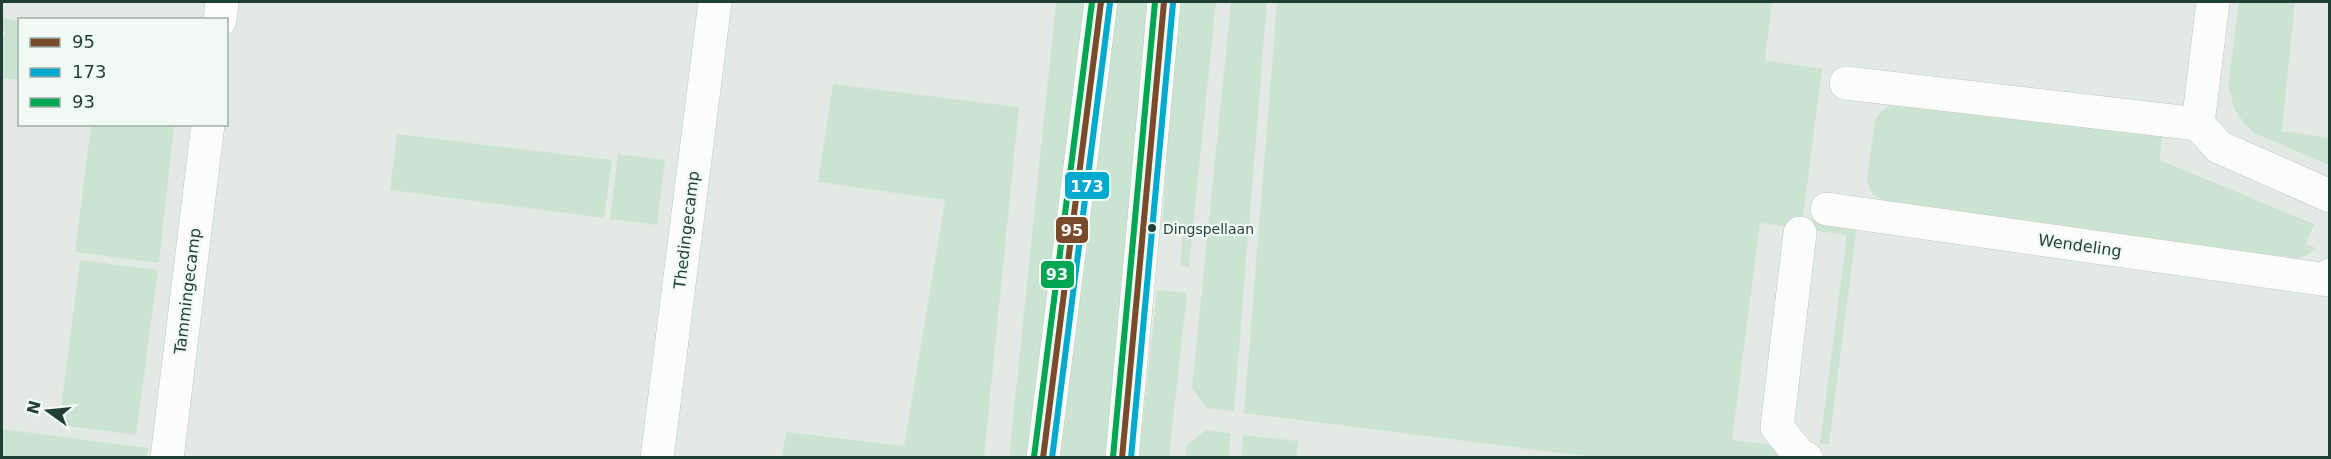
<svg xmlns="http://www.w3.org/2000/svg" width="2331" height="459" viewBox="0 0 2331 459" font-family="'DejaVu Sans',sans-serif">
  <rect width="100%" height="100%" fill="#e3eae6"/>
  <!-- green -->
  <g fill="#cbe4d1">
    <polygon points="1056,2 1090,2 1034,457 1009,458"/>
    <polygon points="1108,2 1151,2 1113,457 1054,458"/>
    <polygon points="1177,2 1216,2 1189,267 1180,266 1183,232 1162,229"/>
    <polygon points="1231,2 1267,2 1234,411 1207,408 1192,389"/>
    <polygon points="1277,2 1772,2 1765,60 1822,69 1803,217 1857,225 1829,444 1820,443 1847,235 1760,223 1732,440 1771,445 1787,457 1592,457 1244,413"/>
    <polygon points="2239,2 2295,2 2282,131 2329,138 2329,165 2256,134 2246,126 2235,110 2228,87"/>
    <polygon points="2,18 19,21 19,80 2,78 2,36 4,36 5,31 2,30"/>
    <polygon points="833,84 1019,107 984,457 782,457 786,432 904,446 945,200 818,182"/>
    <polygon points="1892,104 2162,135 2160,160 2314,224 2306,243 2315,248 2307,255 2297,258 1890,206 1872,194 1867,179 1875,120 1881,111"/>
    <polygon points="91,125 174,125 159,263 75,252"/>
    <polygon points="397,134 612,160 604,218 390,190"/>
    <polygon points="618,154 665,160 657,225 610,219"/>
    <polygon points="80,260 158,270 136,435 59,425"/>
    <polygon points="1157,290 1187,293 1169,457 1139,457"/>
    <polygon points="2,429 148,448 147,457 2,457"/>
    <polygon points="1206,430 1231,433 1229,457 1185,457 1186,446"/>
    <polygon points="1243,435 1298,441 1296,457 1241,457"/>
  </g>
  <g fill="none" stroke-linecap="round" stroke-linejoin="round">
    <!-- minor casing -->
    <g stroke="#c0c7c3" stroke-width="34">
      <g id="minor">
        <polyline points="2213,2 2198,124 2219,147 2330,196"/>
        <polyline points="220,20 222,2"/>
        <polyline points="1846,83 2198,124"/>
        <polyline points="1827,209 2328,280 2330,275"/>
        <polyline points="1800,233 1777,427 1801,457 1806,458"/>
        <polyline points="167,458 208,124"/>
        <polyline points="657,458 715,2"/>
        <polyline points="1043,458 1101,2"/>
        <polyline points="1122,458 1164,2"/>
      </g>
    </g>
    <!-- minor -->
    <use href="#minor" stroke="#fbfcfb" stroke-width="33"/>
    <!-- bus-1 casing -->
    <g stroke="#f1f9f4" stroke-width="10">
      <g id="bus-1">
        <polyline points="1043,458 1101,2"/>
        <polyline points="1122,458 1164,2"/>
      </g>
    </g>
    <!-- bus-2 casing -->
    <g stroke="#f1f9f4" stroke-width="10">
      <g id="bus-2">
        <polyline points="1052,458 1110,3"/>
        <polyline points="1131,458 1173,3"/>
      </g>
    </g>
    <!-- bus-3 casing -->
    <g stroke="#f1f9f4" stroke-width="10">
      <g id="bus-3">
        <polyline points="1034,457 1092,2"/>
        <polyline points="1113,457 1155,2"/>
      </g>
    </g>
    <!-- bus-1 -->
    <use href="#bus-1" stroke="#7a4b2a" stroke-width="6"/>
    <!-- bus-2 -->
    <use href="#bus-2" stroke="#00a9ce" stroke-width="6"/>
    <!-- bus-3 -->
    <use href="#bus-3" stroke="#00a651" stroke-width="6"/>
  </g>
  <!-- markers -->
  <circle fill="#1f3f34" stroke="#f1f9f4" stroke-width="2" cx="1152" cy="228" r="5"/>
  <g text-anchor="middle" stroke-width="4.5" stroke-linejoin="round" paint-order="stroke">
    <!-- bus labels -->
    <g font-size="14" fill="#1f3f34" stroke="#f1f9f4" text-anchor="start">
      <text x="1163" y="234">Dingspellaan</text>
    </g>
    <!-- street labels -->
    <g font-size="16" fill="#1f3f34" stroke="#f1f9f4">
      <text transform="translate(686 230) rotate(-83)" y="6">Thedingecamp</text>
      <text transform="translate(2080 245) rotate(8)" y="6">Wendeling</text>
      <text transform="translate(187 291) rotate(-83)" y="6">Tammingecamp</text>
    </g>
  </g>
  <g stroke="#f1f9f4" stroke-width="2">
    <rect x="1064" y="171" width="46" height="29" rx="6" fill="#00a9ce"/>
    <rect x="1055" y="216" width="34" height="28" rx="6" fill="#7a4b2a"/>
    <rect x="1040" y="260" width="35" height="29" rx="6" fill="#00a651"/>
  </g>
  <g font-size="16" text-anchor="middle" font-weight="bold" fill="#fff">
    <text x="1087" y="192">173</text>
    <text x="1072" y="236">95</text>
    <text x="1057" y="280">93</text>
  </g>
  <!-- border -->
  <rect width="2331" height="459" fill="none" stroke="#1f3f34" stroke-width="6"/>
  <!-- legend -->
  <rect x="18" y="18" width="210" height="108" fill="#f1f9f4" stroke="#9dafa7" stroke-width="1.5"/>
  <rect x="30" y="38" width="30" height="9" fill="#7a4b2a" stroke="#9dafa7" stroke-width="1.5"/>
  <text x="72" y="48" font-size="18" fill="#1f3f34">95</text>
  <rect x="30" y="68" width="30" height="9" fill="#00a9ce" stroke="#9dafa7" stroke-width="1.5"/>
  <text x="72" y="78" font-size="18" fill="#1f3f34">173</text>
  <rect x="30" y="98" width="30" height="9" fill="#00a651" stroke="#9dafa7" stroke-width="1.5"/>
  <text x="72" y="108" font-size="18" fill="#1f3f34">93</text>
  <!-- north arrow -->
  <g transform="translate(48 411) rotate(285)" stroke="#f1f9f4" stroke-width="4.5" paint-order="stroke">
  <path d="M0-4.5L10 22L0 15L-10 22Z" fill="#1f3f34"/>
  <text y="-9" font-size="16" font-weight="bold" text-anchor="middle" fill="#1f3f34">N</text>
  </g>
</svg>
